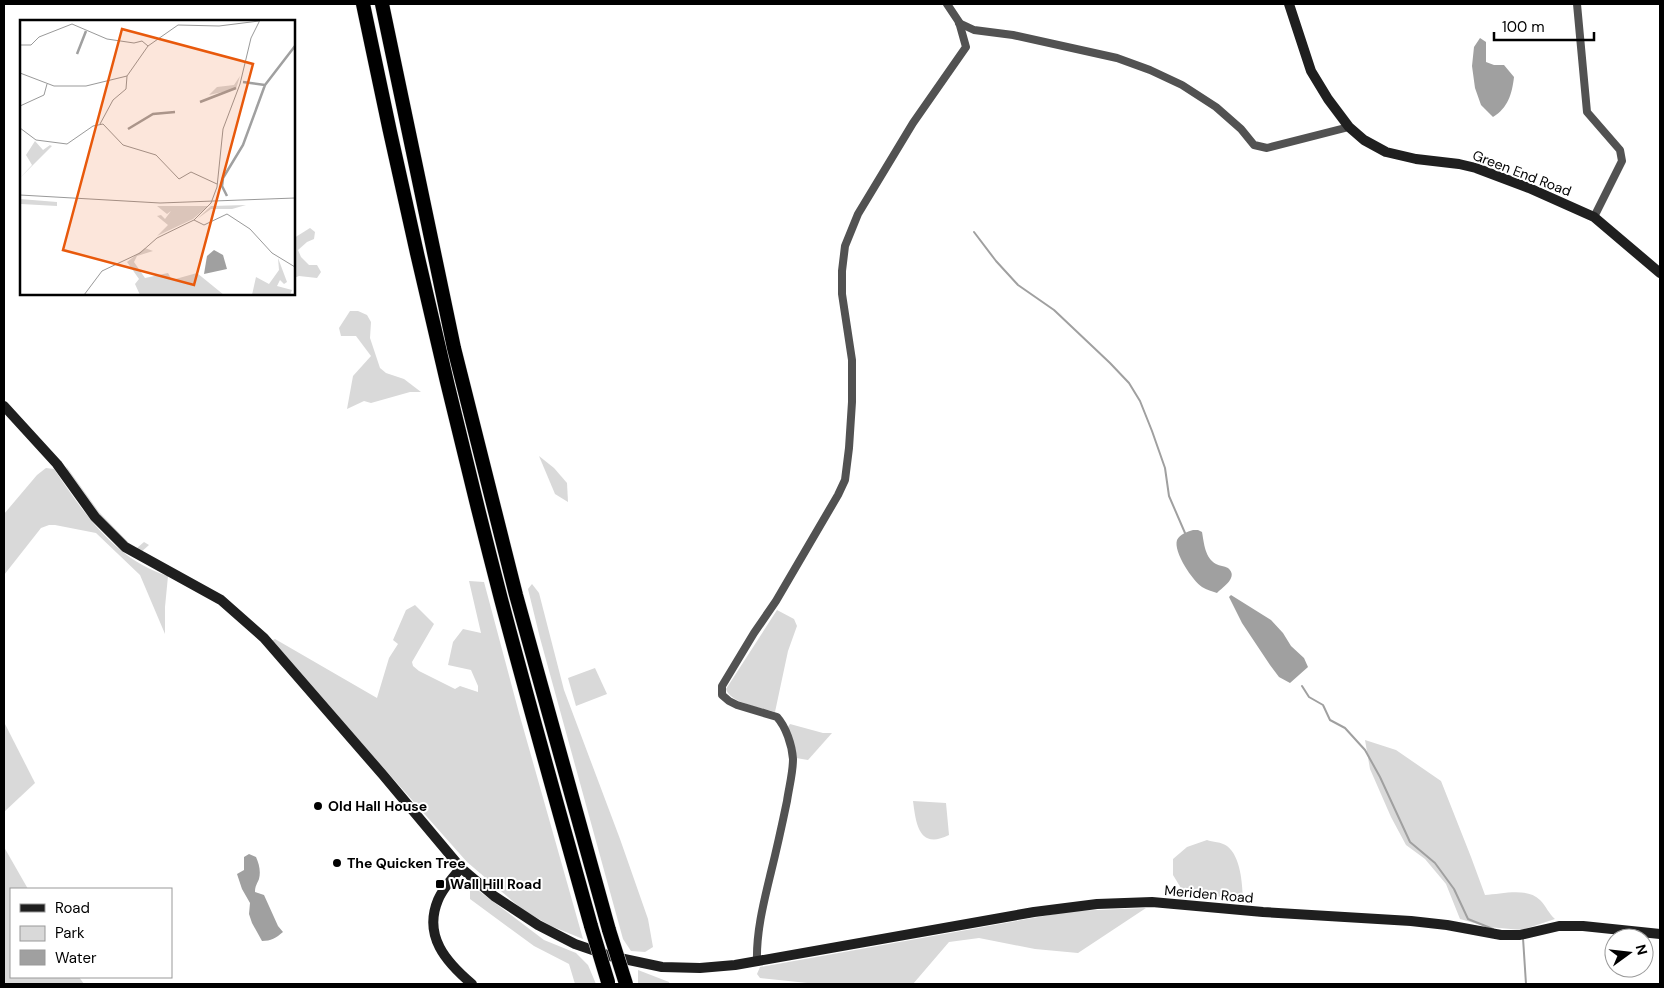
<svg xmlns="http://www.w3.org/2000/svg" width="1664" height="988" viewBox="0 0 1664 988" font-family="'DM Sans',sans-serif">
  <rect width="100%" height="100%" fill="#fff"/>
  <!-- green -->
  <g fill="#d9d9d9">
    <polygon points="310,228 315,232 314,239 307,242 298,250 301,257 309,265 317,265 321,272 317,278 299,276 294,278 294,238"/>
    <polygon points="350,311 358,311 367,315 371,322 370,338 380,368 386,373 404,379 421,392 410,392 371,403 364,401 347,409 353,376 371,356 356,336 341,336 339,328"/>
    <polygon points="539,456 554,468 567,483 568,502 555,494"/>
    <path d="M66,466L99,512L129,543L137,548L144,542L149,545L140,553C115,538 76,494 66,466Z"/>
    <path d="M46,468L54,469C83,512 115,560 168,576L165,607V634L140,575L96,533L55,525H49L41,528L4,575V514L37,475Z"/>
    <polygon points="469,581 484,582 519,713 583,939 551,926 523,910 467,862 271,641 275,639 377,698 389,658 398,644 393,640 406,610 415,605 434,624 412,662 413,666 419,671 455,689 460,686 478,692 478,686 471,670 448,665 453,642 463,629 481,633"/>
    <polygon points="532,584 539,593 564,690 620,839 648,919 653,947 645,952 631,951 623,939 540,638 528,589"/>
    <path d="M777,610L794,619L797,626L788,651L775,712C762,708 730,703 726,689Z"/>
    <polygon points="595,668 607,694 576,706 568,678"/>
    <polygon points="4,722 35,783 4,812"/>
    <polygon points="790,724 823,733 832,733 808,760 796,758 788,727"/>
    <path d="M1365,740L1396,750L1441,781L1471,857L1485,895C1502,894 1527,887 1540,900C1546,906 1549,914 1555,919L1522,930L1488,927L1460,919L1446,884L1425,859L1406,845L1391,817L1370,769Z"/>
    <path d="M913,801L946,803L949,835C919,850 916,824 913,801Z"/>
    <path d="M1207,840C1212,842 1222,842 1227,846C1241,857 1242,883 1243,899L1184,893L1173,875V859L1187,847Z"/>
    <polygon points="4,847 28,889 11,889 11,977 79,977 84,984 4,984"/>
    <polygon points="470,890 479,891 544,940 576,953 588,965 596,984 575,984 569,964 534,946 470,899"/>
    <polygon points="1146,908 1078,953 1035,949 979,938 949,942 913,984 817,984 760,978 757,974 760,967 1072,911"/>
    <polygon points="638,970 669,982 670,984 638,984"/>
  </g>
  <!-- water -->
  <g fill="#a0a0a0">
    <path d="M1480,38L1486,42V62L1494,65H1504L1514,77C1512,94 1508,108 1493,117L1481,105L1475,88L1472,66L1474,47Z"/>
    <path d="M1193,530H1198L1202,532C1204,543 1205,558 1216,564C1220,566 1224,566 1228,568C1239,577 1223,587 1217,593C1212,591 1207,590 1202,587C1193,581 1173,552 1177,540C1180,534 1187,532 1193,530Z"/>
    <polygon points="1231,595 1271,620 1283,633 1291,646 1304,658 1308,667 1290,683 1279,677 1270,665 1242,623 1229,597"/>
    <path d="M249,854L256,857C259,864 261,871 259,879C257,884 255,886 255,892L264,895L278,926L283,932C276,938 271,941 262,941L252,923L249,914L250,903L242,889L237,874L244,870V857Z"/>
  </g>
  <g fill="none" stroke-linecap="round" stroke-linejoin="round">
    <!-- stream -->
    <g stroke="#a0a0a0" stroke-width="2">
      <polyline points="974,232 996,261 1018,285 1054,310 1110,363 1129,383 1140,401 1152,431 1165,468 1169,496 1185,533"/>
      <polyline points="1302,686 1309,697 1323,705 1330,720 1345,728 1365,750 1380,777 1410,842 1435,863 1454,889 1468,919 1493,929"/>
      <polyline points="1523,938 1526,984"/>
    </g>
    <!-- highway casing -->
    <g stroke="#dbdbdb" stroke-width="15">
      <g id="highway">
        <path d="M363,4C404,203 450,402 501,599C530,709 561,818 591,926"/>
        <polyline points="382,4 454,348 516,595 609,930"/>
      </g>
    </g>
    <!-- street -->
    <g stroke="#525252" stroke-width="8">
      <polyline points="1577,4 1587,112 1620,150 1622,161 1594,217"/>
      <polyline points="959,23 974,30 1013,35 1117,58 1150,70 1182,85 1216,107 1241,129 1254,145 1267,148 1349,127"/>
      <path d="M757,962C756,932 764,901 771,872C777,848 782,825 787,801C789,787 793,773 793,759C792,745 786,727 777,717L737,705L729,701L722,695V686L754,633L776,601L838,495L845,480L849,448L852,402V360L842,294V271L845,246L858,214L913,123L966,47L959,22L947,4"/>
    </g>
    <!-- secondary -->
    <g stroke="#1f1f1f" stroke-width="10">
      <polyline points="1289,4 1311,71 1328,99 1349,127 1364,140 1386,152 1416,159 1459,164 1476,168 1529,188 1594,217 1660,273"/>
      <polyline points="4,406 57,464 95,517 125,547 221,600 264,638 383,775 461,868 494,896 538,925 575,944 610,956 662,967 700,968 735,965 1034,912 1097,904 1152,902 1263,912 1411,921 1447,925 1501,935 1520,935 1559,926 1583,926 1660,934"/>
      <path d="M461,868C453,877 443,888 438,900C423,936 446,962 472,984"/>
    </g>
    <!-- highway -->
    <use href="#highway" stroke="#000" stroke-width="14"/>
    <!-- highway-bridge casing -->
    <g stroke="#dbdbdb" stroke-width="15" stroke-linecap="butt">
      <g id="highway-bridge">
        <polyline points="591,926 608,982"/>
        <polyline points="609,930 626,984"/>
      </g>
    </g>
    <!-- highway-bridge -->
    <use href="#highway-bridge" stroke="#000" stroke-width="14"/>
  </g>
  <!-- markers -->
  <g fill="#000" stroke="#fff" stroke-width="2">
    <circle cx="318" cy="806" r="5"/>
    <circle cx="337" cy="863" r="5"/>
    <rect x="435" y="879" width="10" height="10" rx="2.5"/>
  </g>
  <g text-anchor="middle" stroke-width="4" stroke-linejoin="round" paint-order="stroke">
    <!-- street labels -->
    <g font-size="14" fill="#000" stroke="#fff">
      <text transform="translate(1522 173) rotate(21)" y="5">Green End Road</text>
      <text transform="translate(1209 894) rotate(5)" y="5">Meriden Road</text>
    </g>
    <!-- poi labels -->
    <g font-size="14" font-weight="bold" fill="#000" stroke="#fff" text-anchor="start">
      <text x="328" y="811">Old Hall House</text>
      <text x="347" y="868">The Quicken Tree</text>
      <text x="450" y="889">Wall Hill Road</text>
    </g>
  </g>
  <!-- overview -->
  <g transform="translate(20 20)">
    <rect width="275" height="275" fill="#fff"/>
    <path d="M220,56L216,69L189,75L197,67L214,65ZM15,121L23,130L30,125L23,122L32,126L0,158L12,145L6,135ZM0,179L37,182V186L1,184ZM226,185L212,189H191L177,199L191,186ZM137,186H188L173,199L137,216L148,205L137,196L141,195L145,199L151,191L147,194ZM125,228L133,231L117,236L114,242L125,258L148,253L152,260L177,253L204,275H120L115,264L119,259L107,242ZM258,238L267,262L264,264L260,260L257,266L272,270L270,275H232L236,257L249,264L259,250Z" fill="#d9d9d9"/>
    <path d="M194,230L203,235L207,249L184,254L187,236Z" fill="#a0a0a0"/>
    <path fill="none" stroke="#a0a0a0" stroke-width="2.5" d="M57,34L66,11M245,65L275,26M180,82L216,68M108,109L133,94L155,92M207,176L202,166L203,158L223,125L245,65L223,62"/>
    <path fill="none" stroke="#999" stroke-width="1" d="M0,25H11L19,17L52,4L87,19L114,23L122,21L128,26M0,53L34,66H66L107,56L128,26L158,5L199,6L239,1M0,86L24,75L27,64M80,104L93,80L106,69L107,56M0,108L16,120L47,124L73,106L83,104L103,125L136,135L159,159L171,152L197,164M0,175L140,183L275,178M174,200L184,205L207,194L230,209L252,233L275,247M64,275L82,251L120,233L137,218L174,200L191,183L197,167L203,109L220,64L231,18L240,0"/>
    <path fill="#e8590c" fill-opacity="0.15" stroke="#e8590c" stroke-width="2.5" d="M102,9L233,44L174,265L43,230Z"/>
    <rect width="275" height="275" fill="none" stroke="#000" stroke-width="2.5"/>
  </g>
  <!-- border -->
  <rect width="1664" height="988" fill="none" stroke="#000000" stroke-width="10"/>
  <!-- legend -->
  <rect x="10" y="888" width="162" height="90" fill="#ffffff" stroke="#999999"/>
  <rect x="20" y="904" width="25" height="8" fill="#1f1f1f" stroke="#999999"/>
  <text x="55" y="913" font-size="15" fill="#000000">Road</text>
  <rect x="20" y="926" width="25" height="15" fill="#d9d9d9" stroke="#999999"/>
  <text x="55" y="938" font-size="15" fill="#000000">Park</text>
  <rect x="20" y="950" width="25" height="15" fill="#a0a0a0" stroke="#999999"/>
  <text x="55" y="963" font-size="15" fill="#000000">Water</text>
  <!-- north arrow -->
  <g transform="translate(1629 953) rotate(75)"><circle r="24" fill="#ffffff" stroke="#999999"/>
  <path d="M0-4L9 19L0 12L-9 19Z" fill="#000000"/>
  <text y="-8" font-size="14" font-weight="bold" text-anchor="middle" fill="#000000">N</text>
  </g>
  <!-- scale -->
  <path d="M1494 32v8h100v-8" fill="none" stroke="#000000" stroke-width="2.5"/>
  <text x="1502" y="32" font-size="15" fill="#000000" stroke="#ffffff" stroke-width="4" paint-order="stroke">100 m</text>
</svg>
